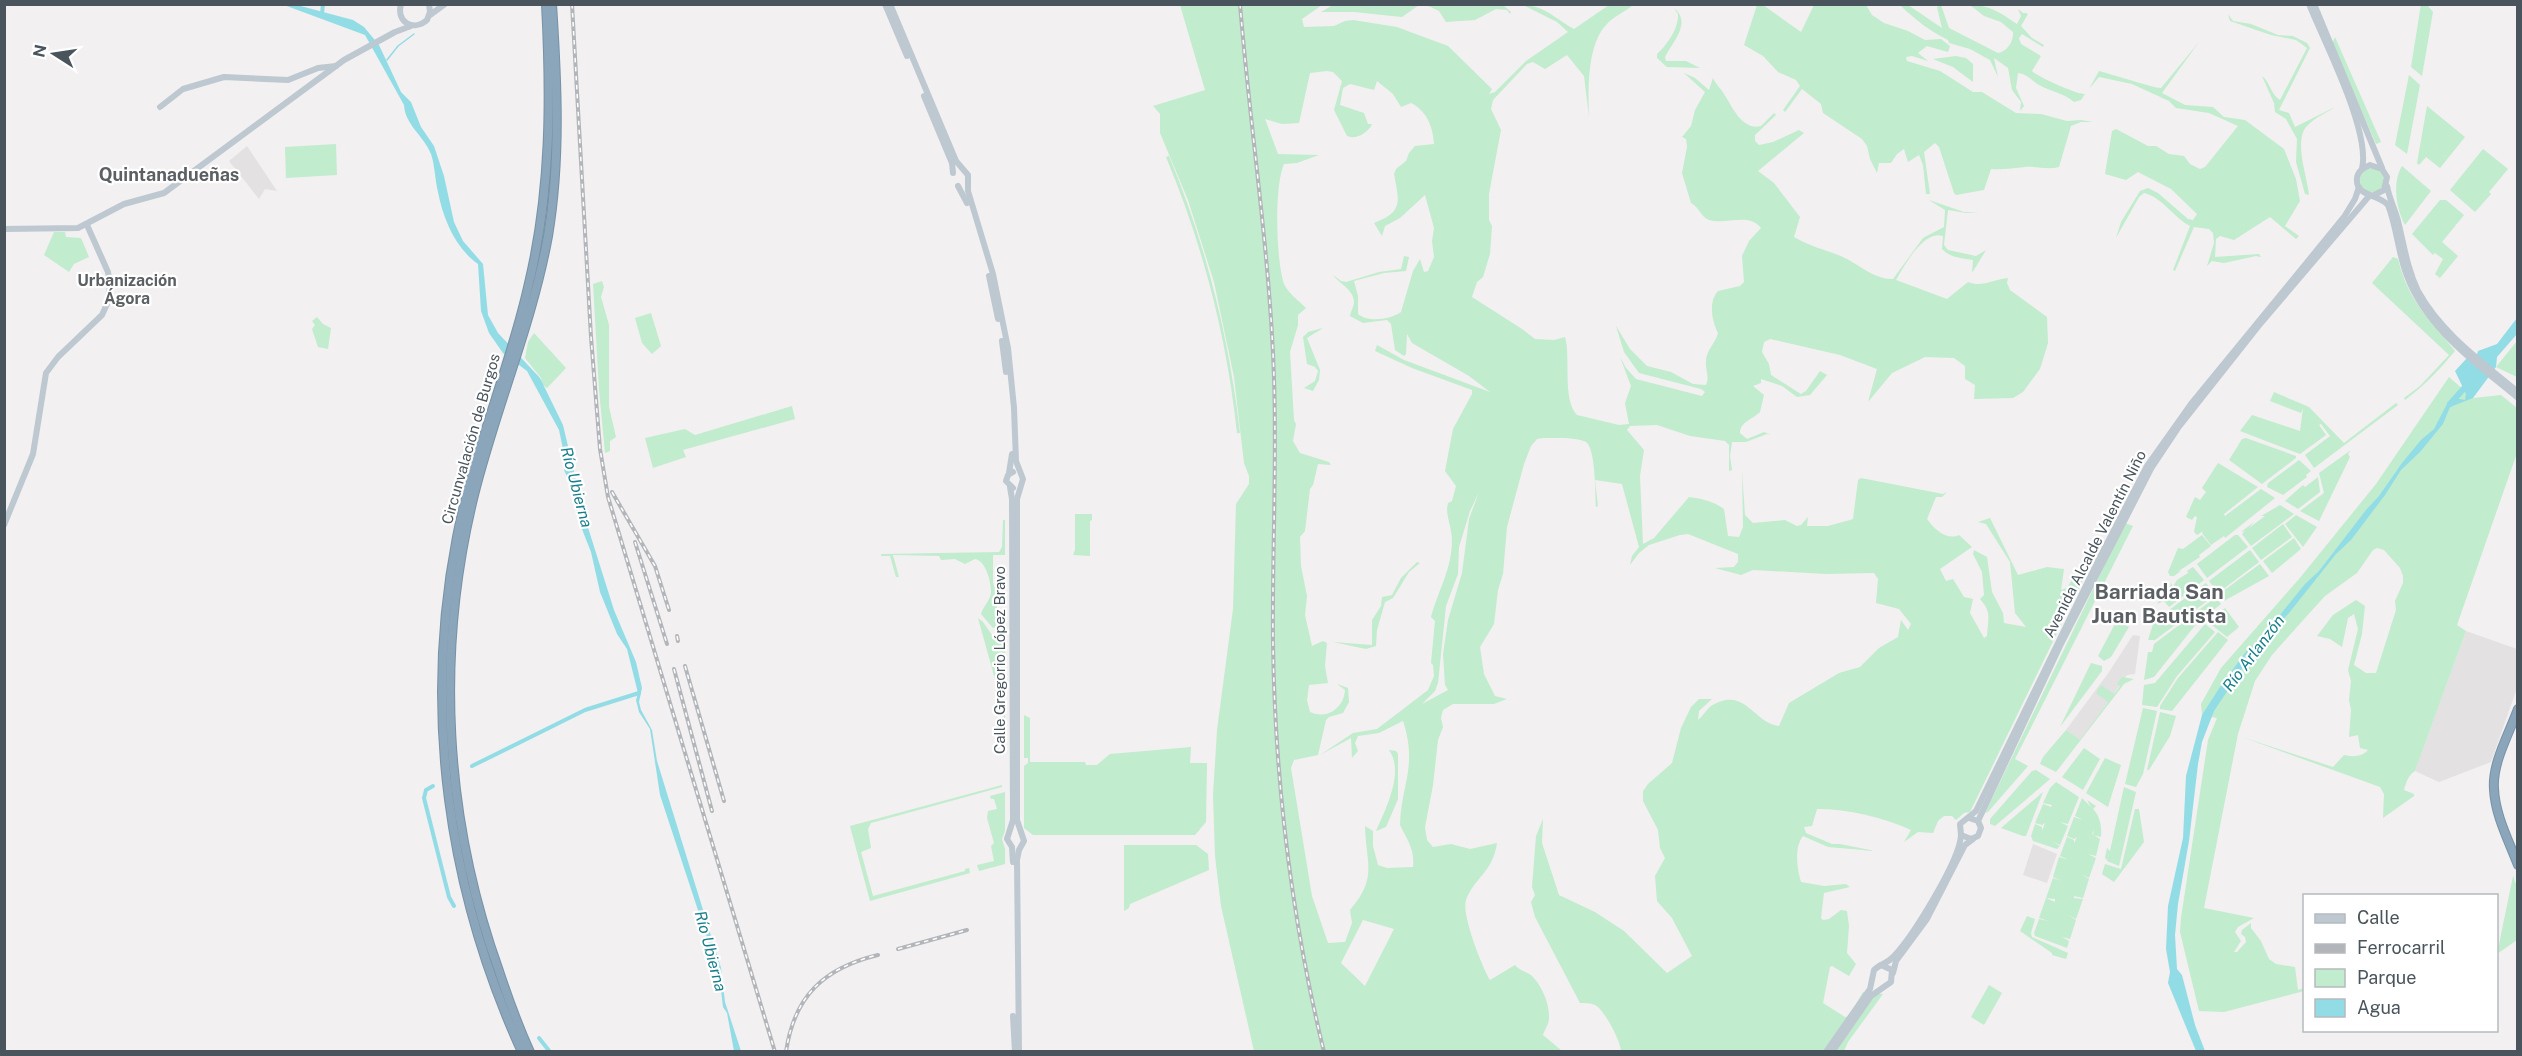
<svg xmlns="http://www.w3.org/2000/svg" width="2522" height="1056" viewBox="0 0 2522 1056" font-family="'Public Sans',sans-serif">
  <rect width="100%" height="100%" fill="#f2f0f0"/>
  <!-- education -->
  <g fill="#e3e1e1">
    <polygon points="247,146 277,191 265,189 259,199 229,161"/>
    <polygon points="2466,631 2517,649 2517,688 2491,762 2439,782 2415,771"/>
    <polygon points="2133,635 2140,636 2135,674 2127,675 2080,741 2066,730 2109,672"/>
    <polygon points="2033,844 2057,854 2047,883 2023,875"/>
  </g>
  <!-- green -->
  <g fill="#c1ecce" fill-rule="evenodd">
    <polygon points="2421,4 2427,5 2433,12 2422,76 2411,67"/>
    <path d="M1180,5H1322L1302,19L1304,27L1334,26L1345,21L1353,20L1397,27L1448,46L1492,89L1489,94L1495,92L1526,61L1568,32L1557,22L1523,5C1544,5 1557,20 1574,29L1609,5H1633C1625,12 1614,16 1606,25C1587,45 1588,91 1589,117L1584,76L1567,55L1545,69L1533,62L1527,64L1493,100L1491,109L1501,130L1489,194V220L1492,226L1490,254L1483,277L1477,282L1472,297L1522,329L1535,339L1554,340L1565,337C1571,356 1562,400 1577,415L1619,425L1629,424L1625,403L1631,386L1620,357L1626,368L1636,379L1702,396L1705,392L1701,389L1639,373L1624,352L1616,326L1630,349L1647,366L1671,372L1693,384L1706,385C1710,376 1705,370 1706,361C1706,350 1716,343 1718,333C1712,321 1708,302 1718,291L1740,286L1744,282L1742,256L1749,241L1761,228C1749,212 1725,225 1709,220C1701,217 1699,207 1691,203L1682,173L1687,147L1686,139L1682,137L1691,126L1695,110L1705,92L1684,73L1695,78L1709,90L1713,78C1716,85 1721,88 1724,94C1732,106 1742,131 1761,126L1774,113L1776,115L1755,135V141L1759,145L1773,142L1799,130L1804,133L1758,171L1774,183L1800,217L1794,237C1809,246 1823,249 1838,255C1856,261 1873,280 1893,279L1923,238L1944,227L1945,210L1929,200L1964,212H1978L1966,213L1948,210L1944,245L1948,250L1976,256L1986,250L1972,273L1973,260C1962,258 1950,258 1942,249L1943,236C1924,229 1904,266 1896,280L1947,299L1968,282C1982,288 1994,279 2008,278L2007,283L2010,290L2047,317L2048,343L2045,353L2040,369L2023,392L2013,398L1974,399L1975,385L1965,379V366L1954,358L1925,357L1892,373L1868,402L1877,369L1840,355L1770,339L1764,342L1762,352L1769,364L1771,375L1801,394L1806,391L1820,371L1827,375L1810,395L1797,397L1782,386L1761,379V383L1753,386L1764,395L1760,412C1753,419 1740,422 1740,433L1747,439L1764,432L1771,435L1767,434L1746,442H1732L1730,456L1732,470L1729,471V445L1725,441L1690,436L1657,425L1630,426L1627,430L1644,450L1640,476L1643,544L1654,538L1689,497C1702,499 1713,501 1724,509L1728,536L1739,537L1743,527L1742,471L1745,515L1753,523L1785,520L1797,526L1801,525L1808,517L1807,526H1828L1850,520L1853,519L1858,480L1861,478L1943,494L1947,492L1942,497H1936L1927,519C1934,529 1947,541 1959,535L1972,547L1940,569L1946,581L1953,579L1964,597L1973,599L1970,613L1984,638L1987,636C1988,619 1992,612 1980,599L1984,595L1982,572L1973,554L1974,550L1987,557L1992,592L2003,613L2004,623L2026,627L2015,613L2010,562L1986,524L1978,522L1990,518L2018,575L2047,567L2064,569L2061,590L2067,588L2085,558L2093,559L1970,812L1964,813L1956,820L1952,816H1944L1938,821L1933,833L1918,832L1904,842L1911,830C1882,817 1849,809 1817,809L1812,826L1804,827L1806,833L1832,844H1840L1875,851L1828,847L1803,836C1794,847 1797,869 1801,882L1824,886L1846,884L1850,887L1824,893L1821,918L1823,920L1829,919L1841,910L1847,911L1849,926L1847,953L1856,964L1849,976L1832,966L1830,967L1823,1003L1845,1017L1849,1016L1863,992L1883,994L1848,1042L1844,1051H1621C1621,1042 1604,1009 1595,1005C1590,1003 1585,1003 1580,1003L1535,917L1531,902L1535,895L1532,887L1536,836L1543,819L1542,843L1559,895L1595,912L1624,931L1667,973L1692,956L1672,918L1657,901L1655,876L1665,858L1660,848L1658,830L1643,801V791L1648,784L1672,763L1681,728L1691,707L1699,699H1712L1699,711L1698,720C1703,716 1706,710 1711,706C1745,685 1753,723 1779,726L1789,703L1839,673L1860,667L1879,648L1898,637L1901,620L1908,630L1911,624L1899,609L1876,603L1878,579L1874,573L1826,574L1753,570L1741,575L1715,568L1734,567L1738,562V554L1688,534L1680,535L1649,545L1639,553L1630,565L1632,556L1639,547L1622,484L1595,480L1598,506L1596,507C1595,494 1596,449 1586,442C1579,437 1552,438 1543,438L1537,439L1531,446L1524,464L1507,527L1503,574L1498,590L1494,624L1480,647L1484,674L1495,696L1507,699L1494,704H1453L1443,710L1441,718L1443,727L1438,740L1433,785L1425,827L1427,840L1433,847L1451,844L1470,849L1497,843C1493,872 1474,878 1466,900C1461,914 1482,967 1490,980L1515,965C1520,971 1525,971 1531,975C1541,984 1550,1004 1549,1018C1549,1024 1545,1029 1543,1035L1562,1051H1254L1221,906L1215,856L1213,795L1217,730L1233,609L1236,504L1249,484V476L1244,463L1234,377L1214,282L1188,200L1160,133V114L1153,106L1205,90ZM1327,71L1333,72L1342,81L1334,110L1347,136C1356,140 1368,133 1372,124H1368L1364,113L1340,105L1343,88L1350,84L1374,90L1377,81L1393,94L1401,107L1411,103C1427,111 1433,127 1434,144L1415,146L1409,153L1406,161L1396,169L1394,174C1399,201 1404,212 1374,223L1382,236L1385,226L1400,218L1425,195L1434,228L1432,241L1434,257L1428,271L1424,272L1420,259L1413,271L1401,312C1392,319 1368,323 1358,314V296L1354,281L1384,273L1406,271L1409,257L1404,256L1401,269L1379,272L1346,282L1341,281L1333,275C1339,283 1354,290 1354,302C1354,306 1351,311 1350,316L1363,323L1387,320L1391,324L1395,350L1404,356L1406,354L1407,334L1412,343L1469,376L1490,392L1404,360L1377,345L1375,351L1412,368L1472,390V394L1453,429L1445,471L1456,486L1452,501L1448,503L1447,508C1447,519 1452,529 1452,540C1452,569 1438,591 1431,617L1435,621L1431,663L1433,665L1434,676L1428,690L1377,729L1353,733L1320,755L1351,738L1352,758L1358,751L1355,743L1358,736L1379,733L1403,721C1418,767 1401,784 1400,825C1407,840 1415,849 1413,867L1387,868L1378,865L1373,846V831L1365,826C1366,865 1378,877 1350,910L1352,923L1345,942L1328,943L1312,896L1291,768L1294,760L1318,755L1326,720L1329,717L1343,713L1349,702L1348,688L1337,684L1345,690C1344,708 1327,720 1310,712L1307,700L1309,685L1328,683L1325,666L1327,643L1323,641L1312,646L1305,615L1307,596L1301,566L1300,537L1305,531L1310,489L1313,485L1318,464L1331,465L1329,462L1300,453L1293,441L1296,424L1294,420L1290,352L1298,325V315L1306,308C1299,301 1288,293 1284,284C1276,260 1274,186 1284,164L1297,163L1319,155L1278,154L1265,119L1282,124L1299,123L1310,73ZM1479,492L1469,519L1462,573L1448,620L1443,654L1445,685L1448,690L1422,704L1435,691L1438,683L1446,606L1458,574L1459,547L1470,511ZM1363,920L1394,929L1365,986L1341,963Z"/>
    <polygon points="1333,5 1333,4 1419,5 1402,17 1354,12 1321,12"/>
    <polygon points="1426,5 1503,5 1511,12 1510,14 1507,10 1496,9 1475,20 1446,22 1439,11"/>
    <path d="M1757,5H1763L1801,32L1814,5H1866L1872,15L1884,23L1908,31L1925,40L1941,39L1950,46L1948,52L1927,46L1918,53L1928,61L1912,56L1906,57L1907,61L1940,71L1973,92H1982L2016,113L2041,114L2067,121L2081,120L2093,122H2081L2071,126L2059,167C2047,170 2037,166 2025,167C2013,168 2003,170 1991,169L1984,190L1956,195L1954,193L1939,147L1935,143L1924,152L1930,194H1926L1923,165L1919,155L1908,162L1904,149L1897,154L1891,163H1879L1877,173L1870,159L1867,146L1862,139L1823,113L1821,104L1802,89L1785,112L1783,110L1800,86L1796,80L1778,72L1763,56L1744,45Z"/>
    <path d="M1900,5H1908L1942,28L1937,7L1941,5L1949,28L1998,53C2007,52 2014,41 2013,32L2001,22L1984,16L1970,5C1989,4 2002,14 2017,24L2021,16L2018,9L2023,13H2026L2028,14L2021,26L2032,38L2044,45L2043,47L2022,34L2019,38L2021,44L2041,56L2032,71C2038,77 2078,95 2085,94L2081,100L2074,102C2064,93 2051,92 2039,85C2031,80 2027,74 2018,73L2016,88L2024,106L2020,111L2021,102L2012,90L2008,68L1994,58L1998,77L1990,60L1970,49L1949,43L1948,40C1930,31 1914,19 1900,5Z"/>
    <path d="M1674,8C1692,23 1673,41 1665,57L1666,61H1686L1700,68L1667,67L1657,58V54C1667,45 1679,28 1678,14Z"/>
    <path d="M2228,14L2233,21L2251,24L2278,35L2293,36L2307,43L2310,48L2279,110L2289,113L2295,127L2335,107C2326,113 2314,118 2307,126C2293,140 2308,179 2309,195L2305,194L2296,162L2297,139L2286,119L2275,112L2274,103L2262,76C2270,82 2271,95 2280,100L2307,48L2296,40L2271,35L2230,21Z"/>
    <polygon points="2335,37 2381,142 2376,144 2332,44"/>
    <path d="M2199,42L2162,93L2185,105L2213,107L2224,117L2245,120L2284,149L2296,179L2300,201L2285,226L2299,236L2296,239L2270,217L2234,240L2220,236L2216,239L2215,257L2259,254L2261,257L2256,256L2224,263L2212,261L2207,266L2214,243L2213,233L2209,229L2194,227L2175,271L2173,270L2190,226C2174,218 2162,197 2144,193L2139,197L2116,238L2121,222L2140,191L2148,188L2158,193L2188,219L2193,220L2197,214L2171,189L2138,172L2126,180L2105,174L2112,131L2116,129L2148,146H2156L2169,154L2184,156L2190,164L2200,169L2205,167L2238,126L2209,113L2176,108L2169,101L2132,84L2099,77L2089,89L2099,71C2107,73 2158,89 2161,88Z"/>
    <polygon points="1956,56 1966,58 1973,64 1973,82 1953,67 1933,59"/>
    <polygon points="2409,75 2420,85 2407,154 2395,145"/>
    <polygon points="2427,106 2465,137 2440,168 2426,157 2419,165 2417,163"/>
    <polygon points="336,144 337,175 286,178 285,147"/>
    <polygon points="2483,149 2508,169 2489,192 2491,194 2475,212 2450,190"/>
    <path d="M1169,156C1206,245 1229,337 1240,433H1237C1227,338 1203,245 1166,157Z"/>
    <path d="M2402,166L2431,191L2405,225C2396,209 2392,182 2402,166Z"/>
    <circle cx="2372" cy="180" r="12"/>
    <polygon points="2440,200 2446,200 2464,215 2442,242 2458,256 2440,278 2435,274 2443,259 2435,253 2433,255 2412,234"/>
    <polygon points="54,232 65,232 66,237 81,238 89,257 74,264 69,272 44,255"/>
    <path d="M2393,257L2398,259C2408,301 2430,320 2455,351C2441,368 2425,385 2405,400L2404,398L2420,386L2449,355L2372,283Z"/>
    <polygon points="602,281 604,287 601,297 609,325 609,407 616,437 610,441 610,451 605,453 599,390 593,284"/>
    <polygon points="651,313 661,346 652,354 642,343 635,318"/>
    <polygon points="317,317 323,324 331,328 328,349 318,347 312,329 315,325 312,321"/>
    <polygon points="1323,328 1307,338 1320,370 1319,380 1313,391 1304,388 1315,381 1318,371 1315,367 1307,364 1303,337 1308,332"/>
    <polygon points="534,333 566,368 547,388 542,384 541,378 525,358 528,342"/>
    <polygon points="2517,341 2517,377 2496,367"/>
    <path d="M2449,377L2473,398L2501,395L2517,408V453L2457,625L2466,631L2415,771C2408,775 2406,783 2404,790L2414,794V796L2383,818L2384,794L2380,787L2242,737L2333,767L2344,755C2352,757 2362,757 2368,750L2360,748L2358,735L2349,737L2351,710L2349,700L2351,681L2348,670L2358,629L2354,614L2348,618L2342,647L2330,639L2317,636L2333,615L2356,600L2365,606L2362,634L2354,665L2366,673H2376L2396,610L2395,601L2403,583V576L2400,568L2384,550L2377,548L2373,550L2357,573L2325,596L2305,618L2272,655L2255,681L2238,734L2204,908L2254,918L2238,927L2235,932L2241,941L2234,952H2237L2246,942L2245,937L2241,934L2242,930L2251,923V928L2261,941L2269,959L2276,964L2295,967L2298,990L2304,988V991L2224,1012L2199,1011L2180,932L2181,918L2208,740L2217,718L2202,715L2201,704L2221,668L2299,579L2376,484Z"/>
    <polygon points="2274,392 2309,407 2344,443 2396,403 2398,405 2314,468 2305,455 2330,436 2321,424 2319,425 2326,435 2300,454 2240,431 2252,415 2300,431 2303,408 2301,413 2270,401"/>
    <polygon points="792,406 795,419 683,450 686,457 653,468 645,438 685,429 695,435"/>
    <polygon points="2246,438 2296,456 2296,458 2262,484 2229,460 2242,439"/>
    <polygon points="2351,450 2348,454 2350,457 2319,521 2300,511 2324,493 2319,473"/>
    <polygon points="2299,460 2311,471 2306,475 2307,477 2283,495 2267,487 2268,483"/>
    <polygon points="2218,463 2258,487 2224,514 2225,516 2261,489 2275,498 2225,538 2224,536 2211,545 2202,533 2203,531 2197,535 2194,532 2197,517 2195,516 2192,520 2186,517 2195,497 2200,500 2206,492 2202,488"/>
    <polygon points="2318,477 2320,492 2298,509 2285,501 2303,485 2305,487"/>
    <polygon points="2280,505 2294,514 2251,546 2242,534 2245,531 2241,532 2254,522 2249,528 2265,516 2261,516"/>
    <polygon points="1075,514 1092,514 1092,520 1090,521 1090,556 1073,555 1075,550"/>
    <polygon points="2296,515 2317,527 2303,547 2285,524"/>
    <path d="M1003,520H1005V555H993V583L997,595V626L993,628L981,614C983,607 991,599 991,592C991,581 986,561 975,559L965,564L955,559L941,560L939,556L893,555L899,577H896L890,556H881V554L999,552L1002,547Z"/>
    <polygon points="2125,523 2133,526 2015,759 2028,766 1988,812 1985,813"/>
    <polygon points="2283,524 2292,537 2261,560 2252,548"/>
    <polygon points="2202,535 2211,546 2199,555 2200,557 2177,572 2182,570 2174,576 2170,576 2168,572 2178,548 2183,549"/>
    <polygon points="2235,535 2238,535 2248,547 2207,578 2197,564"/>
    <polygon points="2294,538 2301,549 2272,573 2263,561"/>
    <polygon points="2250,550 2259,562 2218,593 2209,581"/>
    <polygon points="1417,562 1420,563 1409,572 1393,598 1385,602 1377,630 1376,646 1366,649 1333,642 1372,645 1372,620 1381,606 1382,597 1392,595 1401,578"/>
    <polygon points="2260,564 2269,576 2224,601 2219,594"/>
    <polygon points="2193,567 2204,580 2169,607 2164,601 2157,604 2172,583 2172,588 2177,580 2188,573 2187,571"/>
    <polygon points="2206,583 2215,595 2155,640 2148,640 2154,621"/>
    <polygon points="2216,597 2221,604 2197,623 2154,677 2144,680 2148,652 2152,652 2154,644"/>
    <polygon points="2225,608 2239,627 2227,637 2208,622"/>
    <polygon points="978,618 983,622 994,638 1005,641 1005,739 1003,708"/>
    <polygon points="2117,620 2129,627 2111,657 2104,661 2098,656"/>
    <polygon points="2205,624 2215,632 2177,676 2157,707 2142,705 2144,685 2155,683"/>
    <polygon points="2218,632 2228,640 2172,711 2160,709 2160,706 2178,678"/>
    <polygon points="2091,663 2102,666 2102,671 2060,727"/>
    <polygon points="2122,677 2134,679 2124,684 2056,772 2040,764 2043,757 2066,730 2080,740 2108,702 2096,693 2101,685 2114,694 2120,686 2117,684"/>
    <polygon points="2143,708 2157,711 2143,774 2136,787 2125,784"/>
    <polygon points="2160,712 2176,716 2170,736 2149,770 2147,770"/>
    <polygon points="1024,715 1030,718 1030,762 1085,762 1086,765 1097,765 1110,754 1191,747 1190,763 1207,763 1206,822 1195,835 1033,835 1024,828 1024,766 1028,763 1028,758 1024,758"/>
    <polygon points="2084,748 2100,759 2083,790 2062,777"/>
    <path d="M1389,750L1396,751L1398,754V799L1386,827L1376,831C1385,810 1405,772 1389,750Z"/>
    <polygon points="2105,758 2121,765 2108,807 2086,793"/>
    <polygon points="2036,770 2050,779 1995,826 1990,824 1990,819 2032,771"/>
    <polygon points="2056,782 2079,797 2068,824 2060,822 2068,826 2060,845 2053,842 2060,846 2057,849 2033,841 2031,836 2035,824 2042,827 2042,831 2045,823 2042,825 2035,823 2043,804 2051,807 2052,805 2043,803 2050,788"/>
    <polygon points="1002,785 1002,787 871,823 868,829 871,848 861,852 873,896 965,871 965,869 969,868 970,873 870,901 850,826"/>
    <polygon points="2124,787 2136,792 2119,866 2107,861 2109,852 2107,860 2105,858 2107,848 2110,851"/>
    <polygon points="1005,792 1005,831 1002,839 1005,849 1005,864 979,871 977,865 994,861 991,846 994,843 987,818 988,811 997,809 994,799 991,799 990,796"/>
    <polygon points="2043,792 2026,836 2023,836 2001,828"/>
    <path d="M2082,798L2091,807L2087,800L2096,806L2093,809C2100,816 2102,827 2101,837L2093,835L2094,830L2092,834L2100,839L2096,856L2088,854L2096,858L2089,878L2081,874L2089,879L2083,898L2074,896V898L2083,899L2076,919L2068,915L2076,920L2070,939L2062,937L2069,941L2067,948L2035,936L2034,933L2039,919L2049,921L2039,918L2046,898L2055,902V899L2046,898L2053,878L2062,881L2053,877L2059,857L2069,860L2060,856L2067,837L2074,840V843L2077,837L2074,839L2067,836L2074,817L2083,820L2075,816Z"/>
    <polygon points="2135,809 2139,809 2144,842 2114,882 2102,874 2105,864 2121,869"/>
    <polygon points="1124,845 1196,845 1208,854 1209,870 1130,904 1129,908 1124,911"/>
    <polygon points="2513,876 2517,887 2517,940 2497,954"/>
    <polygon points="2027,916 2035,919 2031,933 2032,937 2068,953 2066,959 2052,955 2052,953 2020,931"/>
    <polygon points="1989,985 2002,993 1984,1025 1971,1017"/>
  </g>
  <!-- water -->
  <g fill="#92dce6">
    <path d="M284,5H297L353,20L364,27L379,45L401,92L411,102L421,127L434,146L444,176L454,222L463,241L483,264L488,315L498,333L540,378L563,425L585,518L614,610L636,662L642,688L639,702L641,710L652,730L657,761L721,968L725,1002L741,1051H734L727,1013L723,1007L719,974L660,795L650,729L639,712L636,700L638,693L627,649L617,634L600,592L591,552L578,519L572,487L564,470L565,458L559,430L527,371L503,353L489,333L481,311L478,264C455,248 443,218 438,192C435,180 435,166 431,154C424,136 405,125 404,105L365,35Z"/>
    <polygon points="2517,318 2517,334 2497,357 2496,367 2473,398 2450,407 2443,424 2420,452 2401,470 2385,495 2351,540 2336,554 2289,613 2252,654 2214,711 2202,742 2198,764 2189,841 2178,904 2175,935 2177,969 2182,975 2195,1025 2205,1051 2196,1051 2168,983 2170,972 2166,949 2168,906 2183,838 2186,776 2202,715 2220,687 2248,649 2259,641 2305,584 2319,571 2366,510 2379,496 2402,463 2421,440 2434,429 2447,404 2455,398 2465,400 2466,394 2455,371 2467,358 2475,361 2478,351 2497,344"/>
  </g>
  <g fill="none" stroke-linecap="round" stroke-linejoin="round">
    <!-- stream -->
    <polyline stroke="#92dce6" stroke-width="1.5" points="387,60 398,46 414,34"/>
    <!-- canal -->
    <g stroke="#92dce6" stroke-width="4">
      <polyline points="322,14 323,4"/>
      <polyline points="472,766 585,710 639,693"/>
      <polyline points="433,786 426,790 424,798 449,897 454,906"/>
      <polyline points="539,1038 550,1052"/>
    </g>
    <!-- river -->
    <polyline stroke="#92dce6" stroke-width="6" points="2450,404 2467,385"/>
    <!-- highway casing -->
    <g stroke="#7692a6" stroke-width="10">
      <g id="highway">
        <path d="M2518,709C2509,734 2492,763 2494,789C2495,815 2509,841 2518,865"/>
        <path d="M522,1052C448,890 423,712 457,537C474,450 510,369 529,283C551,191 551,98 546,4"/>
        <path d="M530,1052C518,1026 508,998 499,971C444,818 435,653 474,495C496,407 532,324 548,236C561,159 557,81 552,4"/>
      </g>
    </g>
    <!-- secondary -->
    <g stroke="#bdc8d0" stroke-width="6">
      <path d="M401,4C396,22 413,32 427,20L430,12L429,4"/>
      <polyline points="885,4 907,56"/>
      <polyline points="890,4 956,161 968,175 968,191 993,274 1008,348 1014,408 1016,461 1023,479 1017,499 1017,820 1024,841 1019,850 1017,860 1019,1052"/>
      <path d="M2309,4C2324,42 2371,131 2362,169"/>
      <polyline points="2314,4 2382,168"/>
      <polyline points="430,15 445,4"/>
      <polyline points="924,96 952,163 953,173"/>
      <polyline points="160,107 183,89 224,77 288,80 318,68 336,66"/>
      <polyline points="958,186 967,203"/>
      <path d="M2387,186C2389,198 2395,209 2398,221C2404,245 2407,268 2418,291C2441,333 2482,362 2518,392"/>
      <path d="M2374,195L2384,190L2387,177L2382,169L2370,165C2363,168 2358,171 2357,178C2355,197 2379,194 2388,205C2397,228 2398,253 2407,276C2427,329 2476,363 2518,398"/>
      <polyline points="4,229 78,228 124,204 164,193 344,60 395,32 411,26"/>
      <polyline points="989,276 998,319"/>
      <polyline points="1002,341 1006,372"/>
      <polyline points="1013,472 1008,475 1006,481 1013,488"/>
      <polyline points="1009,473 1012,454"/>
      <polyline points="1010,487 1012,499 1013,820 1007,839 1012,847 1013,862"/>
      <polyline points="4,525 33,454 46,373 58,357 102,315 107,304 110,286 108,272 87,225"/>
      <polyline points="1969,818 1978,821 1981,828 1978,836 1971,839 1961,835 1960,824 1976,811 2098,561 2147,466 2191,404 2344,217 2355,199 2359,187"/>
      <polyline points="1978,821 2060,646 2152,467 2178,428 2261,323 2370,195"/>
      <polyline points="1893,973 1896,961 1927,919 1965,845 1973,839"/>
      <polyline points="1013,1016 1015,1052"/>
      <path d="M1826,1052L1870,989L1874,970C1880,964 1888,963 1893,957C1912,938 1960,860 1961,835"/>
      <polyline points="1832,1052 1871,996 1891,982 1892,970 1881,965"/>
    </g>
    <!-- highway -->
    <use href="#highway" stroke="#8ba6bb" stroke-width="8"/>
    <!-- rail casing -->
    <g stroke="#b2b5b9" stroke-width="4">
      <g id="rail">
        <polyline points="572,4 591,337 600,449 608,497 775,1052"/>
        <path d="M1240,4C1250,129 1270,253 1274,378C1277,467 1272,555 1273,643C1275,781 1291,917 1324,1052"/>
        <polyline points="612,492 655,566 669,610"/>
        <polyline points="635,542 667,644"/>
        <polyline points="677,636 678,641"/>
        <polyline points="685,666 724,801"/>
        <polyline points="674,669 712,811"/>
        <polyline points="898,949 967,930"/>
        <path d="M786,1052C794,996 824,968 878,955"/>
      </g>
    </g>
    <!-- rail -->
    <use href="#rail" stroke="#fff" stroke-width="1.5" stroke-dasharray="4.5" stroke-linecap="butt"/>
  </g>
  <g text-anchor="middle" stroke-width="4.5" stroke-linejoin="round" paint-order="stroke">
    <!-- street labels -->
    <g font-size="15" fill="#49545c" stroke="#fff">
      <text transform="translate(471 439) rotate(-74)" y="5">Circunvalación de Burgos</text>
      <text transform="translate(2095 544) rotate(-63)" y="5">Avenida Alcalde Valentín Niño</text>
      <text transform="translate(1000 660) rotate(-90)" y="5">Calle Gregorio López Bravo</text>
    </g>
    <!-- neighbourhood labels -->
    <g font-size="16" font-weight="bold" fill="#5c6064" stroke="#fff">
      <text x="127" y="286">Urbanización<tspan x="127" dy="18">Ágora</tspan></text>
    </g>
    <!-- water labels -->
    <g font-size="16" font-style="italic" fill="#167e8b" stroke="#fff">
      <text transform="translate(577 487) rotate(75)" y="6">Río Ubierna</text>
      <text transform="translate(2253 653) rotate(-53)" y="6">Río Arlanzón</text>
      <text transform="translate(711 951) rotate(75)" y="6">Río Ubierna</text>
    </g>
    <!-- quarter labels -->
    <g font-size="18" font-weight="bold" fill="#5c6064" stroke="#fff">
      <text x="169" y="181">Quintanadueñas</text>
    </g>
    <!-- district labels -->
    <g font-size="21" font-weight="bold" fill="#5c6064" stroke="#fff">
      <text x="2159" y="599">Barriada San<tspan x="2159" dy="24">Juan Bautista</tspan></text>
    </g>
  </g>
  <!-- border -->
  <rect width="2522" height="1056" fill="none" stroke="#49545c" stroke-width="12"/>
  <!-- legend -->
  <rect x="2303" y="894" width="195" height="138" fill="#ffffff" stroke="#b6bbbe" stroke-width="1.5"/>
  <rect x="2315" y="914" width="30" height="9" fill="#bdc8d0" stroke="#b6bbbe" stroke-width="1.5"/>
  <text x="2357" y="924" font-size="18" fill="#49545c">Calle</text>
  <rect x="2315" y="944" width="30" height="9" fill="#b2b5b9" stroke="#b6bbbe" stroke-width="1.5"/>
  <text x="2357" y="954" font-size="18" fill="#49545c">Ferrocarril</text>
  <rect x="2315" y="969" width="30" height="18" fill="#c1ecce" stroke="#b6bbbe" stroke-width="1.5"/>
  <text x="2357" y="984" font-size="18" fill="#49545c">Parque</text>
  <rect x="2315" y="999" width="30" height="18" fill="#92dce6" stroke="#b6bbbe" stroke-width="1.5"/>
  <text x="2357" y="1014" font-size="18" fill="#49545c">Agua</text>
  <!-- north arrow -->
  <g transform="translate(54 54) rotate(282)" stroke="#ffffff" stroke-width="4.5" paint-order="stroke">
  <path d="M0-4.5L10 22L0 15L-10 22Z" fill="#49545c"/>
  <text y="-9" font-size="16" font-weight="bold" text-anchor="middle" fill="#49545c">N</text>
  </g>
</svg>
